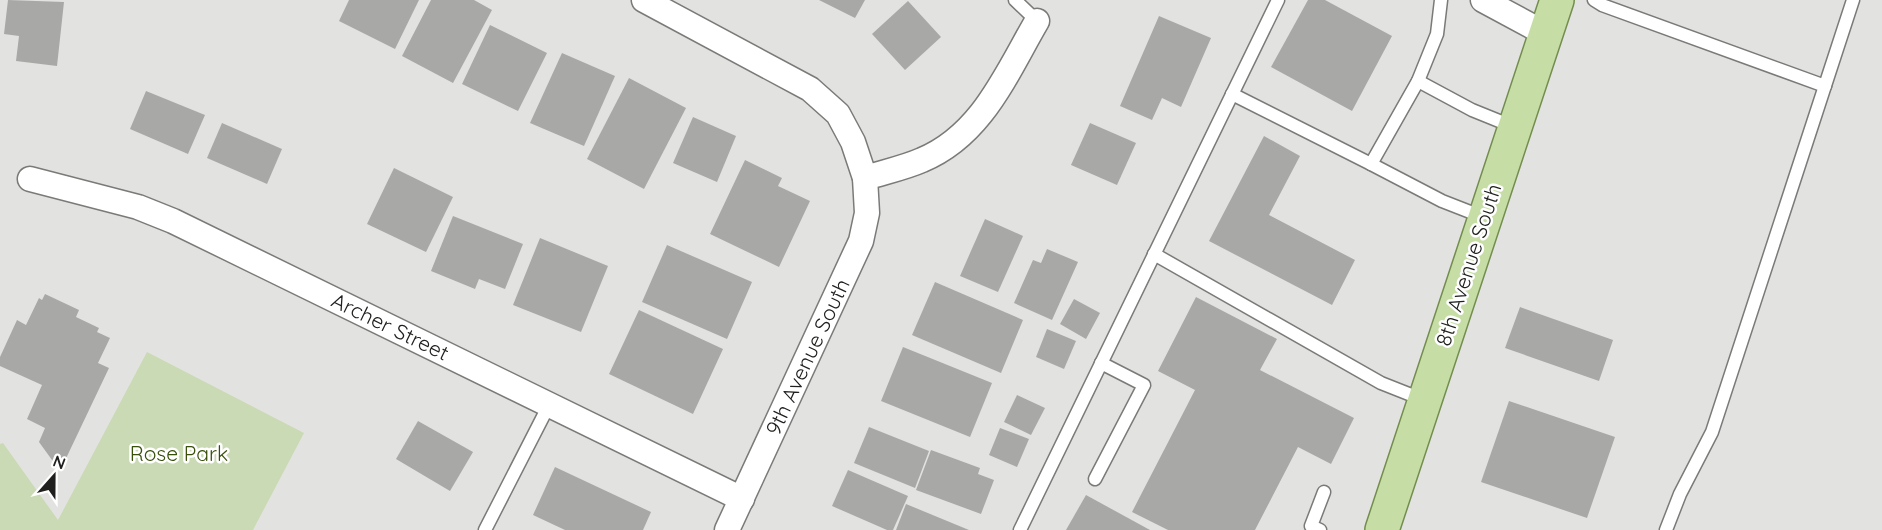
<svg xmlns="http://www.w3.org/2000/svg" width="1882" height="530" viewBox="0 0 1882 530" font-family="Quicksand,sans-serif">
  <rect width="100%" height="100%" fill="#e2e3e0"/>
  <!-- green -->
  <polygon fill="#c9dab4" points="147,352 304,433 253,530 0,530 0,444 3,443 58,520"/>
  <!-- building -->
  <g fill="#a8a9a6">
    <polygon points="8,0 64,2 57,66 16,61 19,36 4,34"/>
    <polygon points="349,0 419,0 395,49 339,21"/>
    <polygon points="431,0 474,0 492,10 453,83 402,56"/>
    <polygon points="819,0 865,0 855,18"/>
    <polygon points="1308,0 1325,0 1392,36 1352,111 1271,67"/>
    <polygon points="908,1 941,37 905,70 872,34"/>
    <polygon points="1159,16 1211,38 1181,107 1162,98 1152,120 1120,106"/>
    <polygon points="490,25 547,53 518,111 462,84"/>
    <polygon points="562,53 615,76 584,146 530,123"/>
    <polygon points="629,78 686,108 644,189 587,159"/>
    <polygon points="146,91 205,115 188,154 130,129"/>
    <polygon points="693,117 736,136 717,182 673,163"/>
    <polygon points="222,123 282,149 267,184 207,158"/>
    <polygon points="1090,123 1136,143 1117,185 1071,165"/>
    <polygon points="1264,136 1300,156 1269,215 1355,260 1332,305 1209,241"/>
    <polygon points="745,160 782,178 778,186 810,201 779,267 710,234"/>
    <polygon points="394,168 453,197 426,252 367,224"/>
    <polygon points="453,216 523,244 505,289 479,279 475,289 431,271"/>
    <polygon points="985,219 1023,236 998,292 960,276"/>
    <polygon points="540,238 608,266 581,332 513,305"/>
    <polygon points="667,245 752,282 727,339 642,302"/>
    <polygon points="1047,249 1078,262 1052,320 1014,303 1033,260 1041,263"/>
    <polygon points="935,282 1023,320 1001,373 912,335"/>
    <polygon points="45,294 79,310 76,317 99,328 97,332 110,338 98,363 109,368 60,471 39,442 45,428 27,419 42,385 0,366 0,357 17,320 26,325 39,298 42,300"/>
    <polygon points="1196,297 1277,339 1260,370 1354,418 1331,464 1298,447 1255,530 1168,530 1132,512 1195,390 1158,371"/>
    <polygon points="1074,299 1100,313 1086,339 1060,324"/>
    <polygon points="1520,307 1613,340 1599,381 1505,348"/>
    <polygon points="639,310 723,349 693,414 609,374"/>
    <polygon points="1047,329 1076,341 1064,369 1036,357"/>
    <polygon points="903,347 992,383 970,437 881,401"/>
    <polygon points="1017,395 1045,408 1031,435 1004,422"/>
    <polygon points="1509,401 1615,437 1587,518 1481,482"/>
    <polygon points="418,421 473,452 450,491 396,459"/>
    <polygon points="869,427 929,451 915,488 854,463"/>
    <polygon points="1000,428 1029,439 1017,467 989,455"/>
    <polygon points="931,450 980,468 978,474 994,480 981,514 916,490"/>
    <polygon points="555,467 651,512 643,530 565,530 533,515"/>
    <polygon points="848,470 908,496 893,530 887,530 832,506"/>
    <polygon points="1086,495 1150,530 1066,530"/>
    <polygon points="906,504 969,530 896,530"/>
  </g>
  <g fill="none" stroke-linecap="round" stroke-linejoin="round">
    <!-- service casing -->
    <g stroke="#7a7b78" stroke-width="15">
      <g id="service">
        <polyline points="1015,0 1037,21"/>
        <polyline points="1441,0 1437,34 1418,81 1371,164 1442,201 1483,217"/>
        <polyline points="1594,0 1602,5 1825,86"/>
        <polyline points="1418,81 1472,110 1514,127"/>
        <polyline points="1232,94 1371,164"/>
        <polyline points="1154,254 1381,383 1424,400"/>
        <polyline points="1095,479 1144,385 1101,363"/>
        <polyline points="485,530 549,405"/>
        <polyline points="1020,530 1278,0"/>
        <polyline points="1320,530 1311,526 1324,492"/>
        <polyline points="1666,530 1680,494 1712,432 1853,0"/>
      </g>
    </g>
    <!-- minor casing -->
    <g stroke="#7a7b78" stroke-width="27">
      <g id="minor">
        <polyline points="644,0 810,89 838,114 853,142 865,178 867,213 861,241 727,530"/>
        <polyline points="1483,0 1546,34"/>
        <path d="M865,178C884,172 904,168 922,160C982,135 1006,74 1037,21"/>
        <polyline points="30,179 138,207 173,221 742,499"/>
      </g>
    </g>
    <!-- primary casing -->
    <g stroke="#738d4f" stroke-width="36">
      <polyline id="primary" points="1382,530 1557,0"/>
    </g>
    <!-- service -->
    <use href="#service" stroke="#fff" stroke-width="12"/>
    <!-- minor -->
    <use href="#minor" stroke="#fff" stroke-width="24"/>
    <!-- primary -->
    <use href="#primary" stroke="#c6dda5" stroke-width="33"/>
  </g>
  <g text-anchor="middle" stroke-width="5" stroke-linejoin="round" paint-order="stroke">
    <!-- street labels -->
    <g font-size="21" fill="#20201f" stroke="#fff">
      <text transform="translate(1469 265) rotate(-72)" y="7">8th Avenue South</text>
      <text transform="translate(390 327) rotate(26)" y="7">Archer Street</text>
      <text transform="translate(808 357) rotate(-65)" y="7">9th Avenue South</text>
    </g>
    <!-- park labels -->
    <g font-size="21" fill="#384f0a" stroke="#fff">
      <text x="179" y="461">Rose Park</text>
    </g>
  </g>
  <!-- north arrow -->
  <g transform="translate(54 476) rotate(21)" stroke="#ffffff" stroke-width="4.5" paint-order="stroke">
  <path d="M0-4.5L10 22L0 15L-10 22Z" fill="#20201f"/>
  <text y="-9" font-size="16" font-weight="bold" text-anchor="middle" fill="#20201f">N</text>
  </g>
</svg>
